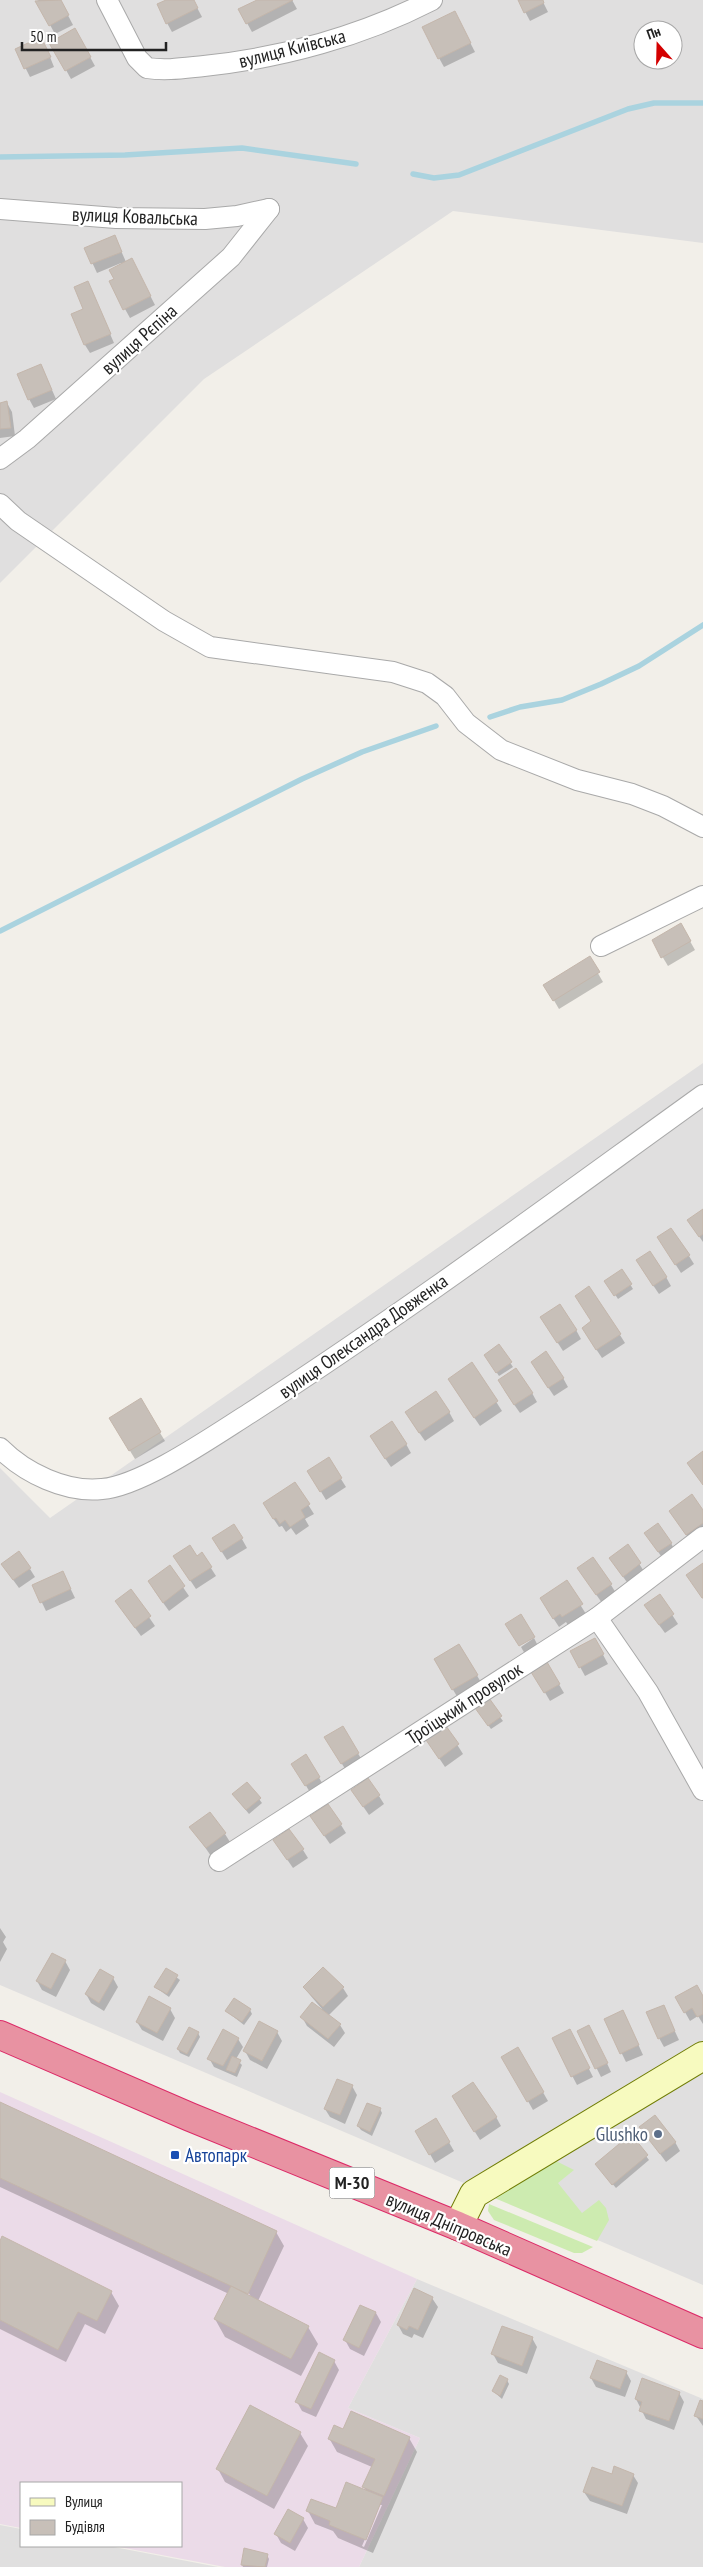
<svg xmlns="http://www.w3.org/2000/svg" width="703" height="2567" viewBox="0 0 703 2567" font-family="'PT Sans Narrow',sans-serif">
  <rect width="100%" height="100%" fill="#f2efe9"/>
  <!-- residential -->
  <g fill="#e0dfdf" fill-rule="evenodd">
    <path d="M0,0H703V243L453,211L204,379L0,583ZM643,30H673V60H643Z"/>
    <polygon points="703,1063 703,2285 0,1985 0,1468 50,1518"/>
    <polygon points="417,2279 703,2399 703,2567 359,2567 420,2438 348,2408"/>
    <polygon points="0,2525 21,2529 21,2546 109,2546 218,2567 0,2567"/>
  </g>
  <!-- industrial -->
  <polygon fill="#ebdbe8" points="0,2092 417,2279 348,2408 420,2438 359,2567 225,2567 114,2546 181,2546 181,2483 21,2483 21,2528 0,2524"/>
  <!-- grass -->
  <g fill="#cdebb0">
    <polygon points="552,2159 574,2170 558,2183 582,2213 599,2200 606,2208 609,2220 597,2241 492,2197"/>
    <polygon points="489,2204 593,2247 582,2253 574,2253 494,2220 488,2211"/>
  </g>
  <!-- shadow -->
  <g fill="#0003" fill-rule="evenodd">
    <polygon points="39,0 60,0 73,25 55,34 37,1"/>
    <polygon points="169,0 193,0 202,17 172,32 167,23"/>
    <polygon points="259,0 292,0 297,9 252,32 247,23"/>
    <polygon points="519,0 542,0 548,12 530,21"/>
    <polygon points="459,21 475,52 444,67 439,58"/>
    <polygon points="75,30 95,66 71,79 51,43"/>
    <polygon points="46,47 54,67 30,77 16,49"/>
    <polygon points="115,237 126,262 136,268 155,305 130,318 110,282 116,279 121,263 97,273 86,249"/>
    <polygon points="88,283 114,343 90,353 85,345 84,310"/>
    <polygon points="41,365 56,399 34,408 29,399"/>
    <polygon points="7,403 12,412 15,436 0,438 0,404"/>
    <polygon points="681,925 695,950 668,966 653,941"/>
    <polygon points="589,958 603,982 559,1009 545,985"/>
    <polygon points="703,1210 703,1242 694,1229"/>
    <polygon points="664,1246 689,1256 694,1264 681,1273"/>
    <polygon points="642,1269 666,1277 671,1286 659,1294"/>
    <polygon points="622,1271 633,1289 618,1299 606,1281"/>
    <polygon points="547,1326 576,1330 581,1339 563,1351"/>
    <polygon points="620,1335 625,1343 602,1358 588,1337"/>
    <polygon points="499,1346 513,1367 499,1376 485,1355"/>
    <polygon points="472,1364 502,1411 480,1426 454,1388"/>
    <polygon points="537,1371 563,1378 568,1387 554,1396"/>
    <polygon points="504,1390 532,1393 537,1402 520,1413"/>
    <polygon points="140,1400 165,1441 135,1459 110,1418"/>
    <polygon points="449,1412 454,1421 425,1441 411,1421"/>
    <polygon points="406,1444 411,1453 391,1467 376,1445"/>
    <polygon points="341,1479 346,1487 326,1500 314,1480"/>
    <polygon points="295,1484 314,1514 305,1519 309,1526 296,1535 291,1528 286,1532 282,1526 279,1527 269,1512"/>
    <polygon points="670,1512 703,1512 703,1535 692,1543"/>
    <polygon points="234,1525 247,1548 227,1560 213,1538"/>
    <polygon points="648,1537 671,1543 673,1547 661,1556"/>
    <polygon points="628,1546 645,1573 629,1585 616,1567"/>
    <polygon points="202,1554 216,1576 196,1589 180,1565"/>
    <polygon points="169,1567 189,1596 169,1611 154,1590"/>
    <polygon points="30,1569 35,1577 19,1588 8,1573"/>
    <polygon points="63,1573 75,1598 46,1611 34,1586"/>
    <polygon points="584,1577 611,1585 616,1593 602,1603"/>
    <polygon points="566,1582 586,1614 568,1625 566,1622 559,1627 546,1607"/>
    <polygon points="131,1591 155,1626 141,1636 122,1610"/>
    <polygon points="660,1596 678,1624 665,1633 651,1614"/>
    <polygon points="534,1638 538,1646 525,1654 521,1647"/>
    <polygon points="595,1640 608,1664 585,1676 572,1652"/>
    <polygon points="459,1645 482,1684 458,1698 435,1660"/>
    <polygon points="547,1664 564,1693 550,1701 533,1672"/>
    <polygon points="479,1712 500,1717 503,1721 491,1729"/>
    <polygon points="446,1727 463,1754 445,1767 433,1749"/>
    <polygon points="343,1728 363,1762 347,1772 326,1738"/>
    <polygon points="306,1756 324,1786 311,1794 293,1764"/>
    <polygon points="247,1783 262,1803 249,1814 236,1798"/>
    <polygon points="379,1796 384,1804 369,1815 358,1799"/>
    <polygon points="317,1825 341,1825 346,1833 330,1844"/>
    <polygon points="191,1827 225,1834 230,1842 211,1856"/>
    <polygon points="280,1849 303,1850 308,1858 293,1868"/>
    <polygon points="0,1928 6,1937 3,1942 7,1949 0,1962"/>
    <polygon points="65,1961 70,1970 56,1997 42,1990 37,1981"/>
    <polygon points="166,1969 180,1980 169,1997 155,1987"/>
    <polygon points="113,1978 118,1987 104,2011 91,2003 86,1994"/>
    <polygon points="304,1988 343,1988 348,1996 328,2016 340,2025 345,2033 334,2047 307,2026 302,2017 322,2009"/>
    <polygon points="677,1998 703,1998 703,2024 698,2016 690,2021"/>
    <polygon points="663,2006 679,2040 664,2047 659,2038"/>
    <polygon points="170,2009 175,2018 163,2041 142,2030 137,2022"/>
    <polygon points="250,2010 252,2014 244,2025 226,2011"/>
    <polygon points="623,2011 643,2055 626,2062 605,2019"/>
    <polygon points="578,2031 594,2035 611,2072 601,2077"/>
    <polygon points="277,2032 282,2041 267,2069 250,2060 245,2051"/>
    <polygon points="198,2033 200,2037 189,2057 180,2053 178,2049"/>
    <polygon points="238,2039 243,2047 236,2059 242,2065 237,2077 214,2067 209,2058"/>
    <polygon points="553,2039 574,2039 593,2077 577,2085"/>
    <polygon points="518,2049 548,2101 533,2110 503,2057"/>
    <polygon points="352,2086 357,2095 345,2124 330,2117 325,2109"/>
    <path d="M0,2103L276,2232L284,2246L258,2301L308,2327L318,2344L301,2376L225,2337L215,2319L229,2294L0,2187ZM246,2288L251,2297H248L244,2289Z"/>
    <polygon points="458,2105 496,2117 501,2126 480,2140"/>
    <polygon points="380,2109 382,2113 372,2136 361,2130 358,2126"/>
    <polygon points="436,2120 454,2151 435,2163 417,2131"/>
    <polygon points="641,2128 675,2142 680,2151 666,2162"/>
    <polygon points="631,2136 649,2160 616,2188 599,2168"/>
    <polygon points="0,2243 111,2292 119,2306 105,2334 85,2324 66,2362 0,2329"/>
    <polygon points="414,2290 432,2298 438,2307 423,2338 414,2334 412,2338 403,2334 398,2325"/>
    <polygon points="361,2306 376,2313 381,2322 364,2356 350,2349 345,2340"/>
    <polygon points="532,2338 537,2347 527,2374 498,2363 493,2354"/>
    <polygon points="334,2361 339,2370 316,2417 302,2411 297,2402"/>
    <polygon points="626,2372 631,2381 625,2397 596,2387 591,2378"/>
    <polygon points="507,2380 509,2384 502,2399 493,2391"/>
    <polygon points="679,2393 684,2402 674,2430 646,2419 636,2399"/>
    <polygon points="703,2402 703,2426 696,2416"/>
    <path d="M344,2430L409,2438L417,2452L373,2553L338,2538L333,2531L315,2524L308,2511L336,2510L366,2491L364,2487L372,2467L337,2452L329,2438ZM380,2505H382L364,2547L362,2546Z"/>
    <polygon points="300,2433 308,2446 274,2509 225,2482 218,2469"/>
    <polygon points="613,2475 633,2475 638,2483 627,2514 590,2501 584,2492"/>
    <polygon points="303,2519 308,2528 295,2551 281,2543 276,2534"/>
    <polygon points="267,2555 269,2559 267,2567 243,2567 242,2565"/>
  </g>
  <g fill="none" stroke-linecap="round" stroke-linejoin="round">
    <!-- stream -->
    <g stroke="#aad3df" stroke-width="5.5">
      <polyline points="0,157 125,155 242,148 356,164"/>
      <polyline points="413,174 434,178 459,175 628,109 654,103 703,103"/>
      <polyline points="490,717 520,707 562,700 601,684 639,666 703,625"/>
      <polyline points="0,931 302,779 362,752 436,726"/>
    </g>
  </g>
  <!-- building -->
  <g fill="#c7bfb8" stroke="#c4b6ab">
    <polygon points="61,0 69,15 49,26 35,1"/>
    <polygon points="166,0 194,0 198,8 166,24 157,4"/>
    <polygon points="257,0 293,0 246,24 238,9"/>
    <polygon points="518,0 543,0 544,3 524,13"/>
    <polygon points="455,11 471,43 438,59 422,27"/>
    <polygon points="75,28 91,57 65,71 49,43"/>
    <polygon points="41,37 51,57 24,69 15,49"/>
    <polygon points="115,235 122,252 91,264 84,248"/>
    <polygon points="132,258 151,296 123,310 109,281 114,279 109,270"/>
    <polygon points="88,281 111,334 84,345 71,314 83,309 74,287"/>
    <polygon points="41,364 52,390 28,400 17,374"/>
    <polygon points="7,401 11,428 0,429 0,403"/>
    <polygon points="681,923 691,941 661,958 652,940"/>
    <polygon points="590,956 600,972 553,1001 543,985"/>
    <polygon points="703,1209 703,1234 699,1237 687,1220"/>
    <polygon points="671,1228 690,1255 675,1265 657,1237"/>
    <polygon points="650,1251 667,1277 653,1286 636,1260"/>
    <polygon points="622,1269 632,1284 614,1296 604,1281"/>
    <polygon points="589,1286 621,1334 596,1350 582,1328 591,1321 575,1296"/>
    <polygon points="560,1304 577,1330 557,1343 540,1317"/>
    <polygon points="499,1344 512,1362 496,1373 484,1355"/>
    <polygon points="546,1351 564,1378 548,1388 531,1362"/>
    <polygon points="472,1362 498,1401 474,1418 448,1379"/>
    <polygon points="516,1368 533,1393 514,1405 498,1380"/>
    <polygon points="436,1391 450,1412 419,1433 405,1412"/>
    <polygon points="141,1398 161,1432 129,1451 109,1418"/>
    <polygon points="392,1421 407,1444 385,1459 370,1436"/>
    <polygon points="703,1451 703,1485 687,1463"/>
    <polygon points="329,1457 342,1478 320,1492 307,1471"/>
    <polygon points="295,1482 310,1504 301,1510 305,1517 290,1527 285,1520 280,1524 276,1518 273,1519 263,1503"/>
    <polygon points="692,1494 703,1510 703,1523 686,1535 669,1511"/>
    <polygon points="658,1523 672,1543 658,1552 644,1533"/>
    <polygon points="234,1524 243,1538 221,1552 212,1538"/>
    <polygon points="628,1544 641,1563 623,1577 609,1558"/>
    <polygon points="190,1545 197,1556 202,1552 212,1567 190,1581 173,1556"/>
    <polygon points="19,1551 31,1568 13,1580 1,1564"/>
    <polygon points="593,1557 612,1584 596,1595 577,1568"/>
    <polygon points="703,1563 703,1598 702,1598 686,1575"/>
    <polygon points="170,1565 185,1586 163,1603 148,1581"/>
    <polygon points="63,1571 71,1589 40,1603 32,1585"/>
    <polygon points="567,1580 583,1604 562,1617 560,1614 553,1619 540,1598"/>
    <polygon points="131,1589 151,1616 135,1628 115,1601"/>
    <polygon points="660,1594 674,1614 659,1625 644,1605"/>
    <polygon points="521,1614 535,1637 519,1646 505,1624"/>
    <polygon points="595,1638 604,1654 579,1668 570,1651"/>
    <polygon points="459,1644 478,1675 452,1690 434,1659"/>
    <polygon points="547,1662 560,1684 544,1693 531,1672"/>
    <polygon points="489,1698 502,1716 488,1726 475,1708"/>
    <polygon points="343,1726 359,1753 341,1764 324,1737"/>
    <polygon points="446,1726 459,1744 439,1759 426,1740"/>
    <polygon points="306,1754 320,1777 305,1786 291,1764"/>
    <polygon points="368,1778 380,1795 363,1807 351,1790"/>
    <polygon points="247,1782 261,1798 246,1810 232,1794"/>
    <polygon points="328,1804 342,1824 324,1836 310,1816"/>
    <polygon points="210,1812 226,1833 206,1848 189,1827"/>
    <polygon points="289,1829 304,1849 287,1860 273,1840"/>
    <polygon points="52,1953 66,1960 51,1989 36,1981"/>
    <polygon points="323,1967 344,1987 323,2007 303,1987"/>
    <polygon points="166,1968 178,1975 167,1994 154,1987"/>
    <polygon points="100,1969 114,1977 99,2003 85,1994"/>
    <polygon points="697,1985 703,1996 703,2014 697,2017 692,2008 684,2013 675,1997"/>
    <polygon points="149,1996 171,2008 157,2033 136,2022"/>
    <polygon points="234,1998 251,2009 242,2022 225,2011"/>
    <polygon points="312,2002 341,2024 328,2039 300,2017"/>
    <polygon points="664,2005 675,2031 658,2039 646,2012"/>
    <polygon points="623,2010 639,2045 620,2054 604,2019"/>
    <polygon points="259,2021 278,2031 262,2061 243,2051"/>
    <polygon points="589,2025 608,2063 595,2069 577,2031"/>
    <polygon points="189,2027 199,2032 187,2054 177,2049"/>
    <polygon points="223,2029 239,2038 223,2066 207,2059"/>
    <polygon points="570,2029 590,2068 571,2077 552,2038"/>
    <polygon points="518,2047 544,2092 527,2102 501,2057"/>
    <polygon points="232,2056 241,2060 235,2073 226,2070"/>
    <polygon points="337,2079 353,2085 340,2115 324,2109"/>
    <polygon points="473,2082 497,2117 474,2132 452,2096"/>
    <polygon points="0,2102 277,2231 248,2294 0,2178"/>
    <polygon points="367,2103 381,2108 370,2132 357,2126"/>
    <polygon points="655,2115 676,2142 660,2154 639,2127"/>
    <polygon points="436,2118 450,2142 429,2155 415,2131"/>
    <polygon points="631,2134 648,2155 612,2185 595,2164"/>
    <polygon points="2,2236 112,2291 97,2321 78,2312 58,2350 0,2320 0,2241"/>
    <polygon points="231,2286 309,2326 291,2359 214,2319"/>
    <polygon points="414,2288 433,2297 418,2330 409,2326 407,2330 397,2325"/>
    <polygon points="360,2305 376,2312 359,2348 343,2340"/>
    <polygon points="502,2326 533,2337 522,2366 491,2354"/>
    <polygon points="319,2352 335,2360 311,2409 295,2402"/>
    <polygon points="597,2360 627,2371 620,2389 590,2378"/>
    <polygon points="500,2375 508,2379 500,2396 492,2391"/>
    <polygon points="642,2378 680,2392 669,2421 639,2411 642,2402 635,2399"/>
    <polygon points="700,2400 703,2401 703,2419 694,2416"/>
    <polygon points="250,2405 301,2432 267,2496 216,2469"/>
    <polygon points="351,2411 410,2437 384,2496 362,2487 375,2459 328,2439 334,2425 343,2429"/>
    <polygon points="614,2466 634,2474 622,2506 583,2492 592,2467 612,2474"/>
    <polygon points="346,2482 383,2497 366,2540 329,2525 330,2521 306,2511 311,2499 336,2508"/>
    <polygon points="288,2509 304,2518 290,2543 274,2534"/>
    <polygon points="244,2548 268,2554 265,2567 241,2565"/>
  </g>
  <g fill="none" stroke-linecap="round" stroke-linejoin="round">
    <!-- street casing -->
    <g stroke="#a9a9a9" stroke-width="22">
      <g id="street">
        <path d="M107,0L137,58L147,68C166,71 184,68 204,66C282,58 362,36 432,0"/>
        <polyline points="0,209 116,218 205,219 237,216 269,209"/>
        <polyline points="0,459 27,439 231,257 269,209"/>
        <polyline points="0,504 18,521 164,621 210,647 393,672 427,683 445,696 466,723 501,750 577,780 632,794 663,806 703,827"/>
        <polyline points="601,946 703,896"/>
        <path d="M0,1448C25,1473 66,1493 102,1489C142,1486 215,1435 250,1413C405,1313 553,1203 703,1095"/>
        <polyline points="597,1618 648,1692 703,1790"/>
        <polyline points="219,1861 597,1618 703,1537"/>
      </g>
    </g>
    <!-- secondary casing -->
    <g stroke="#707d05" stroke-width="30">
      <polyline id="secondary" points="458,2226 474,2194 703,2056"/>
    </g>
    <!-- highway casing -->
    <g stroke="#dc2a67" stroke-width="30">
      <polyline id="highway" points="0,2035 190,2117 458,2226 703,2334"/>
    </g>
    <!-- street -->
    <use href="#street" stroke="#fff" stroke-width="20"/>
    <!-- secondary -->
    <use href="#secondary" stroke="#f7fabf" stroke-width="28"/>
    <!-- highway -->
    <use href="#highway" stroke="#e892a2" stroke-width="28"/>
  </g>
  <!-- markers -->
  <circle fill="#5c6f8a" stroke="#fff" stroke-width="2" cx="658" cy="2134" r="5"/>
  <rect fill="#1a4fb4" stroke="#fff" stroke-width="2" x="170" y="2150" width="10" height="10" rx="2.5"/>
  <g text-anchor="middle" stroke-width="4.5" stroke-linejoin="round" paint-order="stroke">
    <!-- shield labels -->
    <rect fill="#fff" stroke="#646464" stroke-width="1" x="329.5" y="2167.5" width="45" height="31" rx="4"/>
    <g font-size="18" font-weight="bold" fill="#222">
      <text x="352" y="2189">М-30</text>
    </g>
    <!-- street labels -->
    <g font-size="19" fill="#222" stroke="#fff">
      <text transform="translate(292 48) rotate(-14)" y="7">вулиця Київська</text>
      <text transform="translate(135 216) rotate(2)" y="7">вулиця Ковальська</text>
      <text transform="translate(139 339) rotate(-42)" y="7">вулиця Рєпіна</text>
      <text transform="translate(363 1336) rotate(-35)" y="7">вулиця Олександра Довженка</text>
      <text transform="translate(464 1703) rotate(-33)" y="7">Троїцький провулок</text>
      <text transform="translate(449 2224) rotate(23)" y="7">вулиця Дніпровська</text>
    </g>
    <!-- service labels -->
    <g font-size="19" fill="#4e5e75" stroke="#fff" text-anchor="end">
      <text x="648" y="2141">Glushko</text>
    </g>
    <!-- transit labels -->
    <g font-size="19" fill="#164399" stroke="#fff" text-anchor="start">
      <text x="185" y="2162">Автопарк</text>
    </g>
  </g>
  <!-- legend -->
  <rect x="20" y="2482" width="162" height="65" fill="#ffffff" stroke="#a7a7a7"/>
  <rect x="30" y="2498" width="25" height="8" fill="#f7fabf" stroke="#a7a7a7"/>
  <text x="65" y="2507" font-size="15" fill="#222222">Вулиця</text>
  <rect x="30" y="2520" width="25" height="15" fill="#c7bfb8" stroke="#a7a7a7"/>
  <text x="65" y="2532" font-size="15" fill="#222222">Будівля</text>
  <!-- north arrow -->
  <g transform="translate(658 45) rotate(340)"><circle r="24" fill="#ffffff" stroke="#a7a7a7"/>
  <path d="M0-4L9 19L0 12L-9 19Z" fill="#d40000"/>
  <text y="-8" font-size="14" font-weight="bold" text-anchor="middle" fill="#222222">Пн</text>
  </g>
  <!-- scale -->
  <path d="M22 42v8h144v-8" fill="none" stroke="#222222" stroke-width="2.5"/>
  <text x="30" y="42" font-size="15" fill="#222222" stroke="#ffffff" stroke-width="4" paint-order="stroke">50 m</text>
</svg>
